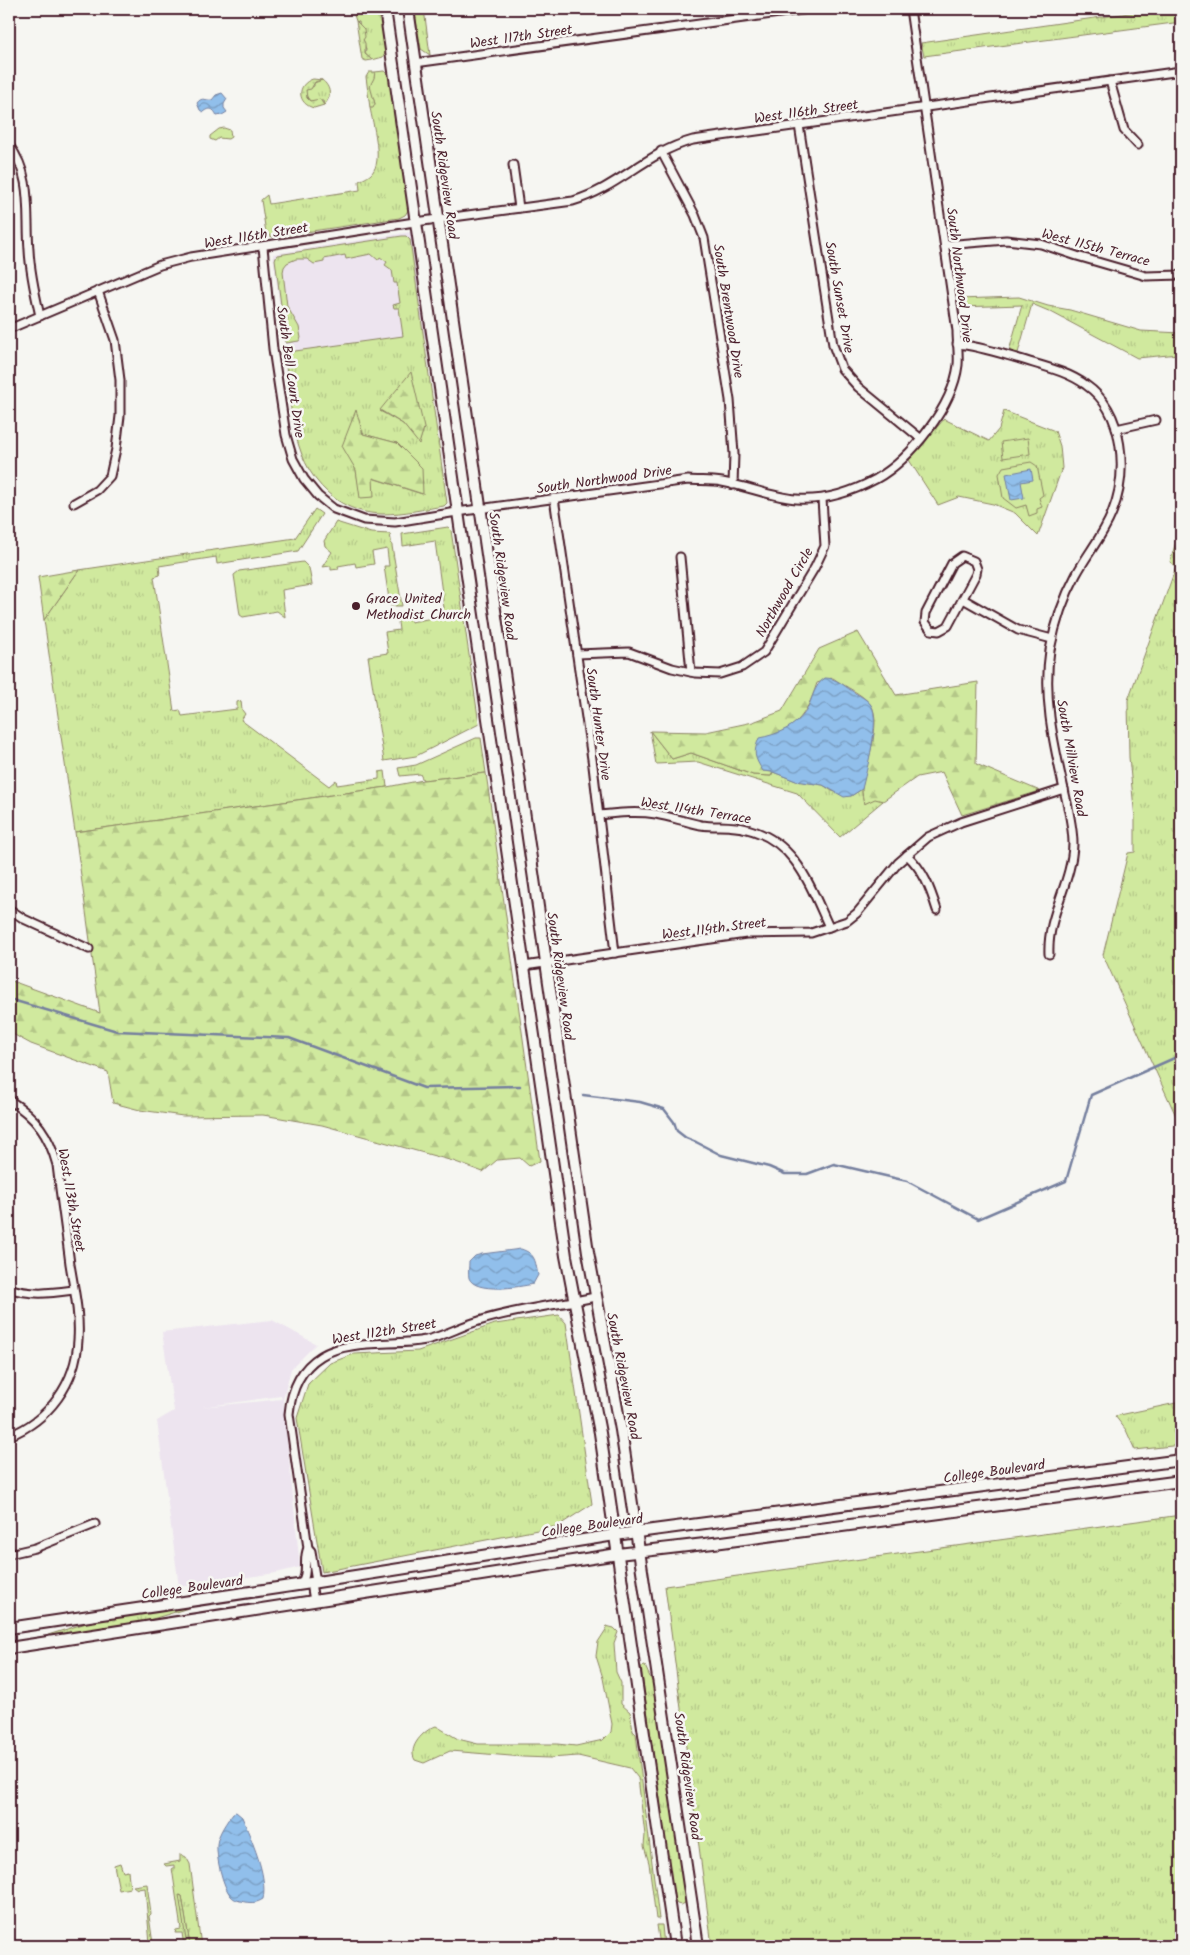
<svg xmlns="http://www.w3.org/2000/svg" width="1190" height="1955" viewBox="0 0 1190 1955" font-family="Kalam,sans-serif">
  <defs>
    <pattern id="grass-tufts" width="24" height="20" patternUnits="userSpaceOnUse" patternTransform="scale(1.25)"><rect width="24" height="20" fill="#d0e99e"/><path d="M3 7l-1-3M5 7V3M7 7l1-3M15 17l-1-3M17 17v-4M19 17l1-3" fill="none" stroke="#b4c788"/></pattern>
    <pattern id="forest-firs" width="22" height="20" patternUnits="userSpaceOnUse" patternTransform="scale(1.25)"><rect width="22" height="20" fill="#d0e99e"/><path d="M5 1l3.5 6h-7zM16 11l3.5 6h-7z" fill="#b4c788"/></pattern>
    <pattern id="garden-dots" width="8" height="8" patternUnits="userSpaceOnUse" patternTransform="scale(1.25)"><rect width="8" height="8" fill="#d0e99e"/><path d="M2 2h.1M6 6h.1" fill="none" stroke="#b4c788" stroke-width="1.8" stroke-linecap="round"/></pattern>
    <pattern id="water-waves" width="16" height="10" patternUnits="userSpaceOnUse" patternTransform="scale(1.25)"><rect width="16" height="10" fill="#91bfeb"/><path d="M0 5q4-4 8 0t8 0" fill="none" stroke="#789bbf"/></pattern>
  </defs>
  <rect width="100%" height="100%" fill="#f6f6f2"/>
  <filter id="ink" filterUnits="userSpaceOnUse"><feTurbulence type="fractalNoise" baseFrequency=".02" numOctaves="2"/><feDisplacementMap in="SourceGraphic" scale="10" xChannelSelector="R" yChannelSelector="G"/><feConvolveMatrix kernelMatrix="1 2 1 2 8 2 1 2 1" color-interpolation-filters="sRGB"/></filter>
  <g filter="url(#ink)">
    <!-- built -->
    <g fill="#ede4ef" fill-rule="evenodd">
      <polygon points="411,232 426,338 286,358 273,254"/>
      <path d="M272,1320L316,1344L291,1369L283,1399L300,1567L276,1573L179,1587L157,1421L174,1411L162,1332ZM281,1396L282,1399L202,1407Z"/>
    </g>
    <!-- grass -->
    <g fill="url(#grass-tufts)" stroke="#8d8464" fill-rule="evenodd">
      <polygon points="352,9 381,9 387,50 383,57 372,60 365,54 366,50 359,22 356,21"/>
      <polygon points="414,9 424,9 430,55 421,49"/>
      <polygon points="1157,9 1181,9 1181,22 924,56 921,43"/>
      <path d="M384,71L391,77L409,209L405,215L399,218L272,237L266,233L261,200L267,195L269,204L360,190L359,181C365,178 371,176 374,170C382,157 373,124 370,108L375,104C374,98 370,94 370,88C370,83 374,78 375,72Z"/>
      <path d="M322,80C331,87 332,97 324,105L323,101H310L305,94L306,90L314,86V83Z"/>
      <path d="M402,236H406L410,240L447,503L444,506C424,509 404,514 383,514C367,514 350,509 337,500C290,467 292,409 285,358L288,352L403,336L399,308H394L393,305L400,303L397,283H394L392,270L385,265L387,262L380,257L378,260L371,254L346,259L345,255L324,259V262L314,264L307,259H296L287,263L284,267L283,272L287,306L299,327L301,338L299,341L286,343L275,259L278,255ZM356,411L363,434L397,443L422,494L372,478L361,498L356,470ZM380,411L424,428L419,443L403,424Z"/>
      <polygon points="1019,297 1048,306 1070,310 1141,331 1181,333 1181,358 1179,354 1137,358 1051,312 1032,304 1018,353 1009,351 1022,305 959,307 957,299"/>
      <polygon points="1004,411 1055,431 1060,446 1062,468 1038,536 1015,513 993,504 959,497 938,505 909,460 944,419 989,441 999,429"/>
      <polygon points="315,509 322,514 298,551 217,564 216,557 159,566 160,575 154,577 174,711 180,710 182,716 237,709 237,702 241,701 242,710 245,714 241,720 329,786 336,780 337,785 379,779 379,772 385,771 387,787 75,832 44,620 79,570 295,538"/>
      <polygon points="336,522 371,533 390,534 402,606 390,606 384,566 389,566 387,549 372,552 374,564 356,567 355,563 338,566 339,569 331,570 331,566 322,567 332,552 325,546 324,541"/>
      <polygon points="1181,525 1181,1127 1103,955 1128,853 1135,852 1135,819 1129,757 1128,700 1176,567 1170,562"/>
      <polygon points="448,527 451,530 479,724 416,756 384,761 368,656 388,653 385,632 399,630 397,614 406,613 410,616 411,622 438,617 437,609 444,608 435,541 403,546 402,534"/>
      <polygon points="303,562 309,568 312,585 282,590 285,617 277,611 243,617 240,615 234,575 239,571"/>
      <polygon points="650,731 672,759 691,753 753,775 771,776 773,772 796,781 823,785 832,791 851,796 862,789 864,804 875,798 883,801 840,837 797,793 698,762 656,764"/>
      <polygon points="476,738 481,738 486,773 423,780 420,774 400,776 398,768 416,765"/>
      <polygon points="559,1315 566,1323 592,1504 558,1526 322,1572 297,1418 308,1384 330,1363 354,1354 418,1351 495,1324"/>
      <polygon points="1181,1402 1181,1445 1135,1450 1126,1430 1115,1416"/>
      <polygon points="1181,1515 1181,1946 712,1946 665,1586"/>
      <polygon points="195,1604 195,1606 146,1621 48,1636 48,1635 102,1618"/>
      <path d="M606,1626L614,1628L618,1632L614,1643L616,1672L621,1683V1704L630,1712L633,1731L636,1734L659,1919H656L649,1863L644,1846L645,1835L638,1778L630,1768L578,1756L550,1758L523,1757L450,1751L424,1763L415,1760C407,1747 424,1730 436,1726L458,1739L478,1744H557L576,1746L603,1740L611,1732L612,1724L603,1678L596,1656L598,1642L607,1628Z"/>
      <polygon points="645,1666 654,1686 686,1897 685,1903 681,1905 677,1904 674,1900 641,1667"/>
      <polygon points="180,1854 186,1857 190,1864 201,1946 190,1946 182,1896 180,1895 187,1946 184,1946 182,1933 175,1933 176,1930 181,1929 172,1868 174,1868 174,1865 166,1866 164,1864 180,1861"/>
      <polygon points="120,1863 123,1872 128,1871 130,1888 119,1890 114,1865"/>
      <polygon points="657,1925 662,1925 664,1946 660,1946"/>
    </g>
    <!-- forest -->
    <g fill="url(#forest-firs)" stroke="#8d8464">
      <polygon points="411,372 424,428 419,444 403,424 380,410"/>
      <polygon points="356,410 363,434 397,443 422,468 423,494 373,478 374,497 360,498 356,470 342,446"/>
      <polygon points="79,570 44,620 38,577"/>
      <path d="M858,632L896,695L978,682L976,764L1040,791L962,815L942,772L917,777L883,801L875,799L864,804C863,799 862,794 862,789C864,769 883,723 871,705C863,694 845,687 833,678L817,683C806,717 795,731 759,739L763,771L773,772L771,776L753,775L691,753L672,759L650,731L706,732L753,722L782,711L819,649Z"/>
      <polygon points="486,773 540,1161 529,1166 520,1158 497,1160 483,1172 453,1161 322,1125 263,1115 183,1116 140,1110 113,1103 108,1072 31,1044 9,1032 9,980 100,1013 75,832 387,787 423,780"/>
    </g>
    <!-- garden -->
    <g fill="url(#garden-dots)" stroke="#8d8464">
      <polygon points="356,21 364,29 365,37 363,40 365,43 365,54 372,60 366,61 362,59"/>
      <polygon points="369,72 375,72 374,78 370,86 375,104 373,108 370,108 366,77"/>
      <path d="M313,79L322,80L315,82L311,89L306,90L307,98L310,101L320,99L324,105L314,108C297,104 296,84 313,79Z"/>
      <polygon points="147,1884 151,1914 149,1916 153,1944 150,1944 145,1888 137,1889 133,1886"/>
      <polygon points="179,1895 182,1896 190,1946 187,1946"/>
    </g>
    <!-- pitch -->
    <g fill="#d0e99e" stroke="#8d8464">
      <polygon points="224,128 230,130 231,137 228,139 219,138 215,141 210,139 210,136 219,129"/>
      <polygon points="1028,438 1030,454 1003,458 1001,442"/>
      <polygon points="1031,462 1037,466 1043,495 1039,498 1042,507 1037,509 1037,513 1029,516 1026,505 1016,508 1003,498 999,474 1003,467"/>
    </g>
    <!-- water -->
    <g fill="url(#water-waves)" stroke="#757f9e">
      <path d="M222,93L227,99L224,104V108L227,112L222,115L217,116C214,108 209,107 203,112L200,110L197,103C202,96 206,101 212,100L216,95Z"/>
      <polygon points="1031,469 1033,480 1021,482 1024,498 1011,500 1006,474"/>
      <path d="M825,678C836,678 843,685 852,691C858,695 867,699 871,705C881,720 866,772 862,789L851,796L844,797L823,785L796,781L773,772L763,771C754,757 753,753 759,738C776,735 796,727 806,711C813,699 813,686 825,678Z"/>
      <path d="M521,1249C536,1254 535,1261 538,1275L533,1284C520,1287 475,1294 469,1278C468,1273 469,1267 469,1262L475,1256L482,1254Z"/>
      <path d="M236,1812L242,1817C251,1839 268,1875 263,1899C257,1903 252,1903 245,1902C240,1901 234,1900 231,1896C222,1886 216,1856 217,1844C218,1834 227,1821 233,1813Z"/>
    </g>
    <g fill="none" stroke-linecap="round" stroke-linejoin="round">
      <!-- stream -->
      <g stroke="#757f9e" stroke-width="2.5">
        <polyline points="9,999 117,1031 289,1038 424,1088 520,1086"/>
        <polyline points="583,1095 640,1102 664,1109 674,1122 677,1131 686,1138 696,1142 721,1155 769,1167 785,1174 807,1174 834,1164 907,1181 978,1219 1066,1181 1091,1095 1181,1055"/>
      </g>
      <!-- street casing -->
      <g stroke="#4a1f2b" stroke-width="11">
        <g id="street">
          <polyline points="415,63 809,9"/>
          <polyline points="1110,81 1124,130 1138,145"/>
          <polyline points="799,125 833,345 842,369 858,387 920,438"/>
          <path d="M9,145C33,176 26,213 29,250C30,272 35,294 40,316"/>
          <polyline points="661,151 695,215 704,238 730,400 734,454 733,485"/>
          <polyline points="513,165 519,208"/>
          <polyline points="945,245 1006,240 1041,244 1077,256 1146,276 1181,275"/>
          <path d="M263,247L273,349L286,435L293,459L304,479L318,496L334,509L364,520L395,522L457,512L688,480C699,481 711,480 722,482C747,486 771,497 796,499C824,501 852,492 876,479C911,459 953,406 958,365C959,354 957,342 957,331L910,9"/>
          <path d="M9,329L160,265L191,257L408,223L573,201C620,187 645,153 693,140L1181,71"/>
          <path d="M957,344C979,346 999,353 1020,359C1042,366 1067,371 1086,385C1125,412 1128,473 1112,513C1103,536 1087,554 1076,575C1063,599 1055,624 1050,650C1043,696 1053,740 1063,785C1067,804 1073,824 1073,844C1072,883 1047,915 1049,954"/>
          <polyline points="1116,429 1156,420"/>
          <polyline points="554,498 593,766 615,953"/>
          <polyline points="74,503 97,490 110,476 116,449 120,416 120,380 115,340 98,291"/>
          <polygon points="962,556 974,561 977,569 976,574 948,626 939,631 931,630 925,622 926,613 952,563"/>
          <polyline points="680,557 691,672"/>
          <polyline points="963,599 1018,630 1052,639"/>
          <polyline points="577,654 629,652 672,668 695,673 720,674 742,667 764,652 815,567 825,546 822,499"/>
          <path d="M599,815C618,813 637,811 656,814C671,817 686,822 701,825C716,827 732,825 747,829C796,841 810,886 829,927"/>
          <path d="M907,855C924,871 930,888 937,910"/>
          <polyline points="9,909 24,919 89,949"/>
          <polyline points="524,966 746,934 811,933 847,921 857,913 898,863 928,837 961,822 1064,789"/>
          <path d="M9,1100C36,1117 49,1135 57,1165C61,1198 66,1231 70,1264C74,1289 80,1315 78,1340C76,1383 49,1420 9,1436"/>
          <path d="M9,1288C31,1296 51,1293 74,1290"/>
          <polyline points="308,1548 311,1551 316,1582"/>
          <polyline points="9,1554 35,1548 95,1524"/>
          <polyline points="311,1583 314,1601"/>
          <path d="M300,1585C310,1573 302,1560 308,1548L289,1414C291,1391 300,1369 321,1356C349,1339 394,1346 426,1340C444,1336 461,1326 479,1321C517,1309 557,1305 595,1297"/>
        </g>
      </g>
      <!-- secondary casing -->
      <g stroke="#4a1f2b" stroke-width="14">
        <g id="secondary">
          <polyline points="385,9 566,1256 600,1433 675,1946"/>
          <polyline points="408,9 588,1252 621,1430 698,1946"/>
          <polyline points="9,1628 311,1583 615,1535 1181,1460"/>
          <polyline points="9,1648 618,1554 722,1542 1181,1481"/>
        </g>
      </g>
      <!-- street -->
      <use href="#street" stroke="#f6f6f2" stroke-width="7"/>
      <!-- secondary -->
      <use href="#secondary" stroke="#f6f6f2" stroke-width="10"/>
    </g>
  </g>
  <!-- markers -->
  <circle fill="#4a1f2b" stroke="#f6f6f2" stroke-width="2" cx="356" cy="606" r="5"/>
  <g text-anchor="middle" stroke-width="5" stroke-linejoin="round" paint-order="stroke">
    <!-- street labels -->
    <g font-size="14" fill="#4a1f2b" stroke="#f6f6f2">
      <text transform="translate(521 36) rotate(-8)" y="5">West 117th Street</text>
      <text transform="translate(806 111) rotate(-8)" y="5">West 116th Street</text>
      <text transform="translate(445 175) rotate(82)" y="5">South Ridgeview Road</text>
      <text transform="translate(256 235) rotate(-9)" y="5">West 116th Street</text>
      <text transform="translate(1096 247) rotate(15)" y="5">West 115th Terrace</text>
      <text transform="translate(960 275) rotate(83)" y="5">South Northwood Drive</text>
      <text transform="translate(840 297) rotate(80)" y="5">South Sunset Drive</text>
      <text transform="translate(729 311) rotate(81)" y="5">South Brentwood Drive</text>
      <text transform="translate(291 372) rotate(82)" y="5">South Bell Court Drive</text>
      <text transform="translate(604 479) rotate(-8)" y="5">South Northwood Drive</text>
      <text transform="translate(503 576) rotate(82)" y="5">South Ridgeview Road</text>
      <text transform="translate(784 592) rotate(-60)" y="5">Northwood Circle</text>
      <text transform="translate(599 724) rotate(82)" y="5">South Hunter Drive</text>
      <text transform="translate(1072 758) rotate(80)" y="5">South Millview Road</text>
      <text transform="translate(696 810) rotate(9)" y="5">West 114th Terrace</text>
      <text transform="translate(714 928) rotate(-7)" y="5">West 114th Street</text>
      <text transform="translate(561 976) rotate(82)" y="5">South Ridgeview Road</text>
      <text transform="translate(72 1200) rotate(80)" y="5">West 113th Street</text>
      <text transform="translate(384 1331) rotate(-9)" y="5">West 112th Street</text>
      <text transform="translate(624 1376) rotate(79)" y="5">South Ridgeview Road</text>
      <text transform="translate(994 1471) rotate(-8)" y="5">College Boulevard</text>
      <text transform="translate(592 1525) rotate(-8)" y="5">College Boulevard</text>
      <text transform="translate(192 1587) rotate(-8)" y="5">College Boulevard</text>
      <text transform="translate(688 1776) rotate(82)" y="5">South Ridgeview Road</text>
    </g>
    <!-- poi labels -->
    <g font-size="14" fill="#4a1f2b" stroke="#f6f6f2" text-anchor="start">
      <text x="366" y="603">Grace United<tspan x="366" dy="16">Methodist Church</tspan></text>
    </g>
  </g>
  <!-- margin -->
  <rect width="1190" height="1955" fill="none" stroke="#f6f6f2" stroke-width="30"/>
  <rect x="15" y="15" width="1160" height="1925" fill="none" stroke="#4a1f2b" stroke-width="2" filter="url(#ink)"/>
</svg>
